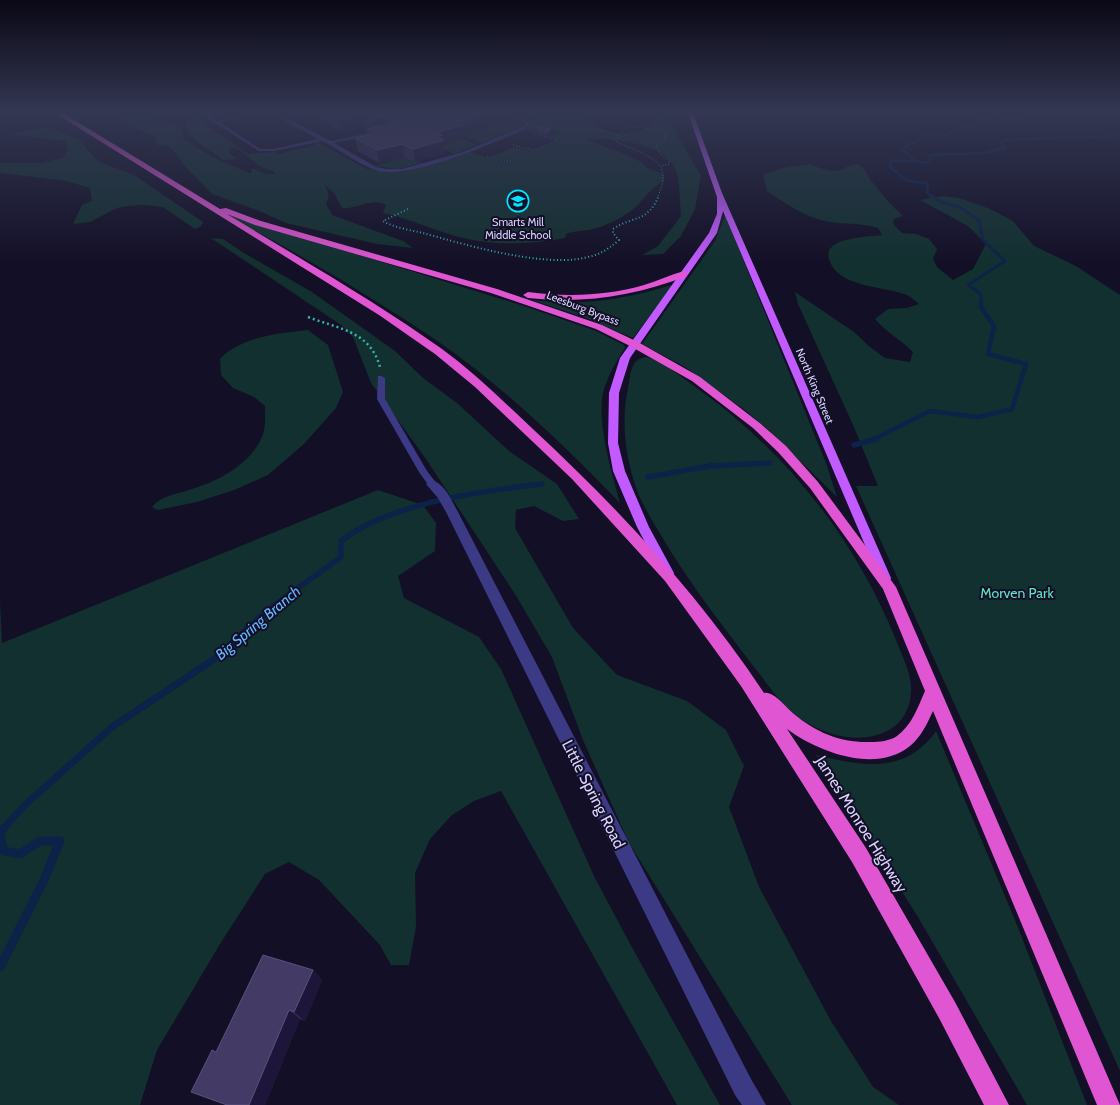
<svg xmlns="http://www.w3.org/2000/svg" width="1120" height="1105" viewBox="0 0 1120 1105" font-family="Cabin,sans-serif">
  <rect width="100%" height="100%" fill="#130f26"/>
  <!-- green -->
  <g fill="#12302f">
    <path d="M85,111H146C154,122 172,121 182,129L183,139L213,157L251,174L252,168L266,174H274L275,172L261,167L236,147L229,149V153L237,159L223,160L219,157C208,149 189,140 186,126C184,121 188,116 186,111H201L208,122L203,124L224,137L231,136L225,138L248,154L275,152L279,154L316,145L314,142H317L367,169L389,172L412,169L469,152L507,163L560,140L549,137L560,132L546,128L533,133L523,130L530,126L529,120L504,111H620L591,120L582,117C607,137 616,136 647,129L651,125L652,111H669L673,128L701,176L695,209L681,236L663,254L642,255L658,246L681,216C680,203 680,178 674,166C664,144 608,136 586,140L625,154L641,162L646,167L665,175L664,181C650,188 643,201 632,210C621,219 603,227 589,230C581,231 574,231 566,234L565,238C533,244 501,246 468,239C439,233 412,219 383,213L386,205C373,197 356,210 342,208L334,193L325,185L329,195L326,204L332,215L403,241L413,248L377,244L286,223L257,210L212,194L185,166L172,149L167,146L157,145L155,142L157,138L112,118Z"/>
    <polygon points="510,117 520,121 523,124 522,126 482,143 461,135 511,121"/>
    <polygon points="49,127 79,140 99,162 134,175 203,222 201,226 195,229 163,207 142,205 126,206 115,209 90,222 73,224 82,205 92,201 90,188 67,181 0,173 0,163 40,163 63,158 68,150 66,141 9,134"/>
    <polygon points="464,139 477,145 454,154 439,146"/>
    <polygon points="514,147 530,151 507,161 491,157"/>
    <polygon points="405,157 422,163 398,169 375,166"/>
    <path d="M810,164C819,168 833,174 843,169C848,166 851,165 858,164C866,169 867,176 873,183C882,195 892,206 903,216L894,219L893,224L902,233L916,234L929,239L937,249L933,259L937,267L953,280L973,269L986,244L968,226L920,200L943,196L959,198L990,209L1013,221L1034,246L1076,266L1120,295V1071L856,486H878L853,425L798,304L795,292L854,332L870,347L885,358L910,362L913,352C901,340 886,332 875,319L888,309L907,308L919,304C915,301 911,297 907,295C884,286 837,288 829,259C822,237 869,237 882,235L878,228C860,222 844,225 825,221C803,216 785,203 767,191L763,175L782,168Z"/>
    <path d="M224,213L527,307L596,331L624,345L625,348C617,360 610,372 605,386C594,416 612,473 620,503C563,444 504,387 436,340C394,312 351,285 307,260C280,243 251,230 224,213Z"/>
    <polygon points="725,215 826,463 837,497 765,427 746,411 685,367 642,344 715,241"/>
    <polygon points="211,238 223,239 244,253 312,292 395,351 423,378 457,403 509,451 557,484 579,519 563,521 534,506 516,510 515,528 573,628 617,675 687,701 726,730 744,766 729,807 759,887 831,1021 873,1087 899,1105 792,1105 629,843 583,740 552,657 515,594 426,459 371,383 353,337 341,325"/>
    <path d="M671,285H673L633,338L586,318L532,300C581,306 624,300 671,285Z"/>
    <path d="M308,330L328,345L343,392L336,408L304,444L268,475L234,490L197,502L158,510L152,507C162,495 174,495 189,490C217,482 250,465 262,437C266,427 265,416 265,406L254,397L233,388L221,375L220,359C239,337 280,333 308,330Z"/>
    <path d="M647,357C664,362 680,376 694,386C784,449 855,538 896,640C902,656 913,676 911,693C910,709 902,723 889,730C850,751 798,726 774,693C734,640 692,589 659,532C651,518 641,503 636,487C625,457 621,419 628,388C631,374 630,358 647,357Z"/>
    <polygon points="378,490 423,505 436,523 435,551 398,576 404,598 479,637 501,669 594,876 629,942 720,1105 677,1105 501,791 474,801 452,815 430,839 415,873 416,927 409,965 391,965 380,945 319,880 289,862 265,874 220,944 157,1050 140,1105 0,1105 0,601 2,643"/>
    <path d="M936,731L1015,920L1087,1105H1027L918,917L816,755C862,766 905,775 936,731Z"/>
  </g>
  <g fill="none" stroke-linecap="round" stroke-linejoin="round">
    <!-- stream-far5 -->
    <g stroke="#0c2248" stroke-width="2.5">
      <polyline points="917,161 925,163 930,161 930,156 934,155 984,153 1004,148 1001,142 1005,140 1115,136 1120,132"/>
      <polyline points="932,196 927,193 928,184 906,180 890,167 891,161 917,161 901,149 927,135 945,135 971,125 992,121 977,117 993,116 1015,120 1035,115 1054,114 1056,110"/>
    </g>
    <!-- stream-far4 -->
    <polyline stroke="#0c2248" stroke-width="3" points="930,195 939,201 959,207 979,220 983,240 1005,261 968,285 981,294 981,304"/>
    <!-- stream-far3 -->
    <polyline stroke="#0c2248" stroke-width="4.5" points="872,440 930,411 978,417 1012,409 1026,364 988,354 994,326 981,307 981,303"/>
    <!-- stream-far2 -->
    <g stroke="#0c2248" stroke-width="5.5">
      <polyline points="854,445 876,439"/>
      <polyline points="648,477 710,466 770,463"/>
      <path d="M265,612L341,557V541C390,503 481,491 542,484"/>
    </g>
    <!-- stream-far1 -->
    <polyline stroke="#0c2248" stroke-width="7" points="2,830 25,805 112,727 216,658 267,611"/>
    <!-- stream -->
    <g stroke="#0c2248" stroke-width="9">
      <polyline points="0,832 3,829"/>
      <polyline points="0,835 4,851 20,854 40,841 60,841 44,880 0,967"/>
    </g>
    <!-- path-far2 -->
    <g stroke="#2fb8b0" stroke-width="1" stroke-dasharray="1 2" stroke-linecap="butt">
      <path d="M634,110L637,119L620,133L615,141C642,155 676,158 658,196"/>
      <polyline points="629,126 660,130 665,134 665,138 656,146 661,155 670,161 669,164 661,166"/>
      <polyline points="618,135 596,128 593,124 597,117 623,110"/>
      <polyline points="513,145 533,150"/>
      <polyline points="487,156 507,162 558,140 534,134"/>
    </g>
    <!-- path-far1 -->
    <path stroke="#2fb8b0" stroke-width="2" stroke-dasharray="1 2.5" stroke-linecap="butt" d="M408,209L383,221C395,228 410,230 423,233C466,245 535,265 578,259C597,256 605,252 619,240L613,233V229C634,215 648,223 659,195"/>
    <!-- path -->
    <path stroke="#2fb8b0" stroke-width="2.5" stroke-dasharray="2 3" stroke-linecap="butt" d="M308,317C339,329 370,331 380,367"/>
    <!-- service -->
    <g fill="#3d3a85" fill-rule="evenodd">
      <path d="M206,110H210L212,117L217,121L259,110H271L331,141L369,133V135L334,143L376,167L387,169H402L463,152L522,127L526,123L498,110H505L531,123L526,129C492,143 405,183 372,169C355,162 339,149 322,141L274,151H259L208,119ZM266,111L318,139L274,149H260L220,122Z"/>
      <polygon points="378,376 381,376 385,378 385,399 427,471 437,484 435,486 429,486 419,472 377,399"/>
    </g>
    <!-- minor -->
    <path fill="#3d3a85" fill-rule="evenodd" d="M432,480C445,484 452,501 458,512L751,1079L766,1105H742L735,1095L446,512L438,498L426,484Z"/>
    <!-- primary -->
    <polygon fill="#c25bff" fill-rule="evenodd" points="687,110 692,110 722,193 891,578 890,581 880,581 879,578 723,211 717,233 630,358 619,393 618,443 625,471 649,527 674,573 673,576 663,576 637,527 613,471 608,443 609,393 620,358 709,233 717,214 717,197"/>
    <!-- trunk -->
    <g fill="#e055d1" fill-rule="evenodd">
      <path d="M50,110H58L220,209L226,208L261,221L497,289L602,325L638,342L700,377L761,424L786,446L818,482L896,587L1120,1105H1097L933,711C927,724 921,737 910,746C876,774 818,752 787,729L866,848L955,1002L1009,1105H984L939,1018L852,862L741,686L665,581L572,479L475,387L435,354L379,315ZM227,214L255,225L491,293L596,329L630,346L692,381L753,428L778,452L810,488L883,589L925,691C918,707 912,725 897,736C890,741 879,742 871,742C841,743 817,733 794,714C785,707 774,691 764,693C700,596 620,510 535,431C505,403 475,373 442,349C373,300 299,258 227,214Z"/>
      <path d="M684,271L687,272V276C635,296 584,304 528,298L523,295L528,292C567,297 606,296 644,285C657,281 670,275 684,271Z"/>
    </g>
  </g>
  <!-- wall -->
  <g fill="#312854">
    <polygon points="511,110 511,121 464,133 465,138 444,143 445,153 415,162 404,157 379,163 358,151 355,138 368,135 367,129 371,129 366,126 343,132 302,111"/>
    <polygon points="538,128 551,129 551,133 547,135 538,133"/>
    <polygon points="313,970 322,980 305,1021 300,1019 265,1105 227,1105 216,1052"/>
  </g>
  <!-- shaded-wall -->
  <g fill="#1d163a">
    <polygon points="503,110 511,110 511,121 464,133 465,138 444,143 445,153 415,162 413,149 435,133 457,123"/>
    <polygon points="364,114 366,126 343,132 340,120"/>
    <polygon points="385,116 387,129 376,131 374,119"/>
    <polygon points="551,129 551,133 547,135 547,131"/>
    <polygon points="403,144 404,157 379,163 377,150"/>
    <polygon points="313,970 322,980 305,1021 294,1012"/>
    <polygon points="289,1010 300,1019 265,1105 249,1105"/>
  </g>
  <!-- building -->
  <g fill="#433a66" stroke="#5a527e">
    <polygon points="322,110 505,110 457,123 463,125 435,133 442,135 437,136 444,140 413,149 403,144 377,150 355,138 375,134 367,129 398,122 385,116 374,119 364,114 340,120"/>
    <polygon points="542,127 551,129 547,131 538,128"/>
    <polygon points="263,955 313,970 294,1012 289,1010 249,1105 227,1105 191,1092 212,1050 216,1052"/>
  </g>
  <!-- sky -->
  <linearGradient id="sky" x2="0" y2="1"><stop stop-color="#0a0815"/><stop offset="0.42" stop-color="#333752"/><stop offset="1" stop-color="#333752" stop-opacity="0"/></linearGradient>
  <rect width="1120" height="265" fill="url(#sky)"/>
  <!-- icons -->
  <defs>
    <g id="school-ring" transform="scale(1.125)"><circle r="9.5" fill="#130f26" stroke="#00e5ff" stroke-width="1.5"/><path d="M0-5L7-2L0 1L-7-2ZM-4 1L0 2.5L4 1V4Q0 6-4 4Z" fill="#00e5ff"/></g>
  </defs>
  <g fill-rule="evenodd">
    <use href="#school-ring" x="518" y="201"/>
  </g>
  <g text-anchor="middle" stroke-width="4" stroke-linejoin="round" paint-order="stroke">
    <!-- far-poi labels -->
    <g font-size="11" fill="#d9d4ff" stroke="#130f26">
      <text x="518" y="226">Smarts Mill<tspan x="518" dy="13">Middle School</tspan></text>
    </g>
    <!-- far-street labels -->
    <g font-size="11" fill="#d9d4ff" stroke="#130f26">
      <text transform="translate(583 308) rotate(21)" y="4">Leesburg Bypass</text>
      <text transform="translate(815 386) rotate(67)" y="4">North King Street</text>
    </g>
    <!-- park labels -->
    <g font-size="14" fill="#5fe0c0" stroke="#130f26">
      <text x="1017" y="598">Morven Park</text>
    </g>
    <!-- water labels -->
    <g font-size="15" font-style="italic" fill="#62b6ff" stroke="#130f26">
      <text transform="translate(258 623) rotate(-40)" y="5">Big Spring Branch</text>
    </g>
    <!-- near-street labels -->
    <g font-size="16" fill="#d9d4ff" stroke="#130f26">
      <text transform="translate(594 794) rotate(63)" y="6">Little Spring Road</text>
      <text transform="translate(862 824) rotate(58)" y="6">James Monroe Highway</text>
    </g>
  </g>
</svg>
